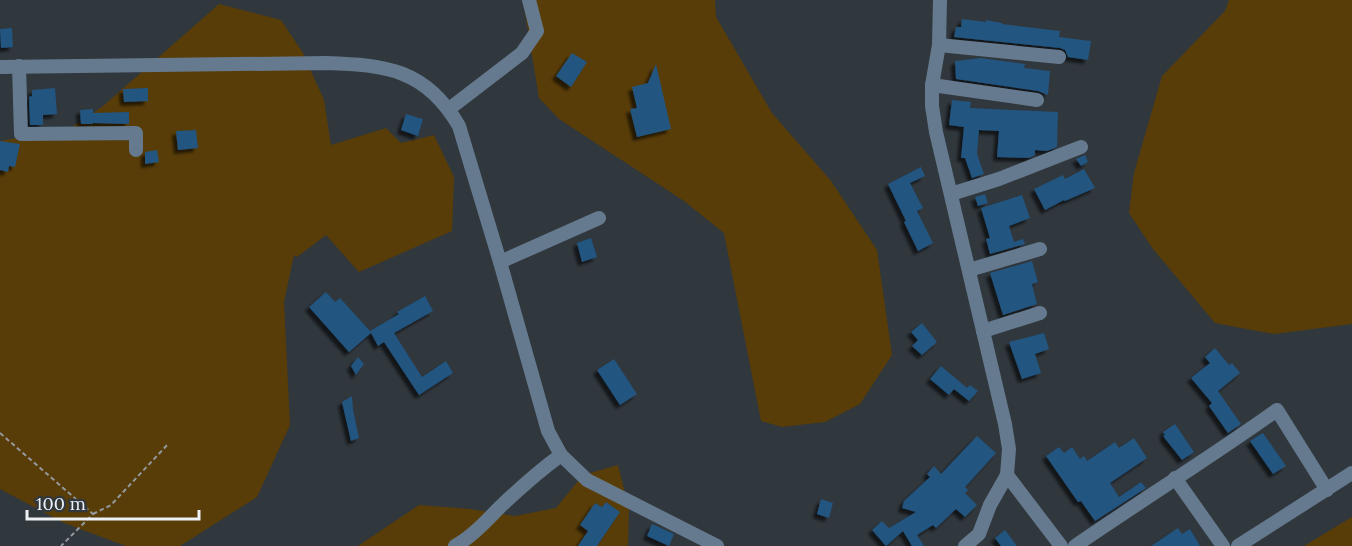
<svg xmlns="http://www.w3.org/2000/svg" width="1352" height="546" viewBox="0 0 1352 546" font-family="Lora,serif">
  <defs>
    <filter id="shadow"><feDropShadow dx="-4" dy="4" stdDeviation="1.5" flood-color="#0009"/></filter>
  </defs>
  <rect width="100%" height="100%" fill="#30373d"/>
  <!-- green -->
  <g fill="#593d08">
    <polygon points="523,0 715,0 716,17 772,113 831,181 877,250 892,355 860,404 825,422 782,427 761,421 724,233 684,201 559,119 539,98"/>
    <polygon points="1229,0 1352,0 1352,324 1274,334 1215,323 1153,249 1129,213 1134,173 1162,76 1225,11"/>
    <polygon points="219,4 281,20 303,53 324,100 331,145 386,128 401,143 434,135 454,177 452,231 359,272 326,235 297,257 294,255 284,302 290,425 257,497 180,546 126,546 64,523 0,489 0,141 69,129 102,107"/>
    <polygon points="618,465 629,509 628,546 358,546 419,505 470,509 515,516 556,508 583,475"/>
    <polygon points="1352,517 1352,546 1304,546"/>
  </g>
  <!-- building -->
  <g fill="#22547f" filter="url(#shadow)">
    <polygon points="962,19 986,22 986,20 1002,23 1002,24 1060,31 1059,37 1091,41 1088,60 1068,57 1065,50 1060,48 954,37 956,27 961,27"/>
    <polygon points="12,28 13,47 1,48 0,29"/>
    <polygon points="572,53 587,62 571,87 556,76"/>
    <polygon points="981,58 1025,64 1024,68 1050,71 1048,95 1038,91 956,79 955,61"/>
    <polygon points="656,64 671,129 637,137 630,109 637,108 632,87 648,83"/>
    <polygon points="55,88 57,114 43,115 43,125 30,125 29,97 32,96 32,90"/>
    <polygon points="148,88 148,101 124,102 123,89"/>
    <polygon points="952,100 971,102 970,108 1058,112 1057,147 1047,151 1035,150 1035,155 1029,158 997,157 999,131 979,130 977,154 984,174 972,178 965,158 961,158 964,127 949,125"/>
    <polygon points="93,109 93,113 129,112 129,124 93,123 93,124 81,124 80,110"/>
    <polygon points="406,114 423,119 418,136 401,130"/>
    <polygon points="196,130 198,148 178,150 176,131"/>
    <polygon points="0,141 20,144 15,167 9,166 8,172 0,170"/>
    <polygon points="157,150 159,162 145,164 145,152"/>
    <polygon points="1085,155 1088,162 1081,166 1076,159"/>
    <polygon points="921,167 925,176 910,183 923,208 917,211 933,243 918,251 904,222 906,221 888,184"/>
    <polygon points="1084,169 1095,188 1065,201 1064,200 1045,210 1034,189 1063,175 1065,179"/>
    <polygon points="985,194 988,203 978,206 975,197"/>
    <polygon points="1022,195 1030,218 1009,226 1014,242 1023,239 1025,244 990,254 986,239 990,238 981,208"/>
    <polygon points="591,238 597,257 582,262 577,243"/>
    <polygon points="1032,261 1038,282 1032,284 1037,304 1003,315 990,273"/>
    <polygon points="326,292 335,302 340,298 370,331 399,314 397,312 425,296 433,311 394,333 422,377 446,361 453,373 419,395 384,342 378,346 371,333 349,352 309,307"/>
    <polygon points="922,323 937,342 922,355 912,346 918,340 911,332"/>
    <polygon points="1044,333 1049,349 1035,354 1041,373 1022,379 1009,342"/>
    <polygon points="1215,348 1229,365 1232,363 1240,373 1218,391 1241,424 1228,433 1209,406 1212,403 1191,378 1210,363 1205,357"/>
    <polygon points="358,357 364,364 356,375 351,366"/>
    <polygon points="614,359 637,394 620,405 597,370"/>
    <polygon points="941,366 967,388 970,385 978,391 969,401 954,389 949,395 930,379"/>
    <polygon points="352,396 353,410 359,438 351,441 342,402"/>
    <polygon points="1175,424 1194,452 1182,460 1163,436 1165,435 1163,432"/>
    <polygon points="1263,433 1286,466 1273,474 1250,441"/>
    <polygon points="977,436 996,453 965,487 968,490 965,493 977,505 965,517 956,509 936,528 933,525 917,535 924,546 912,546 903,531 886,546 872,530 882,521 889,528 916,512 902,508 904,501 930,477 927,474 934,466 941,474"/>
    <polygon points="1134,438 1147,458 1110,483 1119,497 1141,482 1146,488 1095,521 1081,501 1078,502 1046,456 1059,447 1064,453 1072,447 1080,459 1084,456 1087,461 1115,442 1119,448"/>
    <polygon points="821,499 833,503 829,518 817,514"/>
    <polygon points="606,502 620,512 597,546 578,546 588,531 580,525 595,503 602,507"/>
    <polygon points="652,524 674,534 669,546 647,536"/>
    <polygon points="1178,528 1182,534 1190,529 1200,546 1151,546"/>
    <polygon points="1005,530 1017,546 1001,546 995,538"/>
  </g>
  <g fill="none" stroke-linecap="round" stroke-linejoin="round">
    <!-- path -->
    <g stroke="#94999e" stroke-width="2" stroke-dasharray="4.5 3" stroke-linecap="butt">
      <polyline points="0,433 93,514 61,546"/>
      <polyline points="93,514 111,505 169,443"/>
    </g>
    <!-- minor -->
    <g stroke="#657a8e" stroke-width="14">
      <polyline points="940,0 939,45 932,85 932,106 936,132 1005,424 1009,449 1007,475 990,505 979,534 965,546"/>
      <polyline points="939,45 1059,57"/>
      <polyline points="19,66 21,134 136,133 136,150"/>
      <path d="M0,67L326,63C386,65 426,69 459,126L500,262L548,431L561,455L587,480L717,546"/>
      <polyline points="932,85 1037,100"/>
      <polyline points="449,109 522,53 537,31 529,0"/>
      <polyline points="951,194 999,179 1081,147"/>
      <polyline points="500,262 599,218"/>
      <polyline points="969,270 1040,249"/>
      <polyline points="983,331 1040,313"/>
      <polyline points="1007,475 1061,546"/>
      <polyline points="1175,478 1223,546"/>
      <path d="M455,546C472,537 487,520 501,506C520,488 539,471 561,455"/>
      <path d="M1075,546C1142,500 1211,457 1277,410L1327,490"/>
      <polyline points="1238,546 1352,473"/>
    </g>
  </g>
  <!-- scale -->
  <path d="M27 510v9h172v-9" fill="none" stroke="#edf1f5" stroke-width="3"/>
  <text x="36" y="510" font-size="18" fill="#edf1f5" stroke="#30373d" stroke-width="4.5" paint-order="stroke">100 m</text>
</svg>
